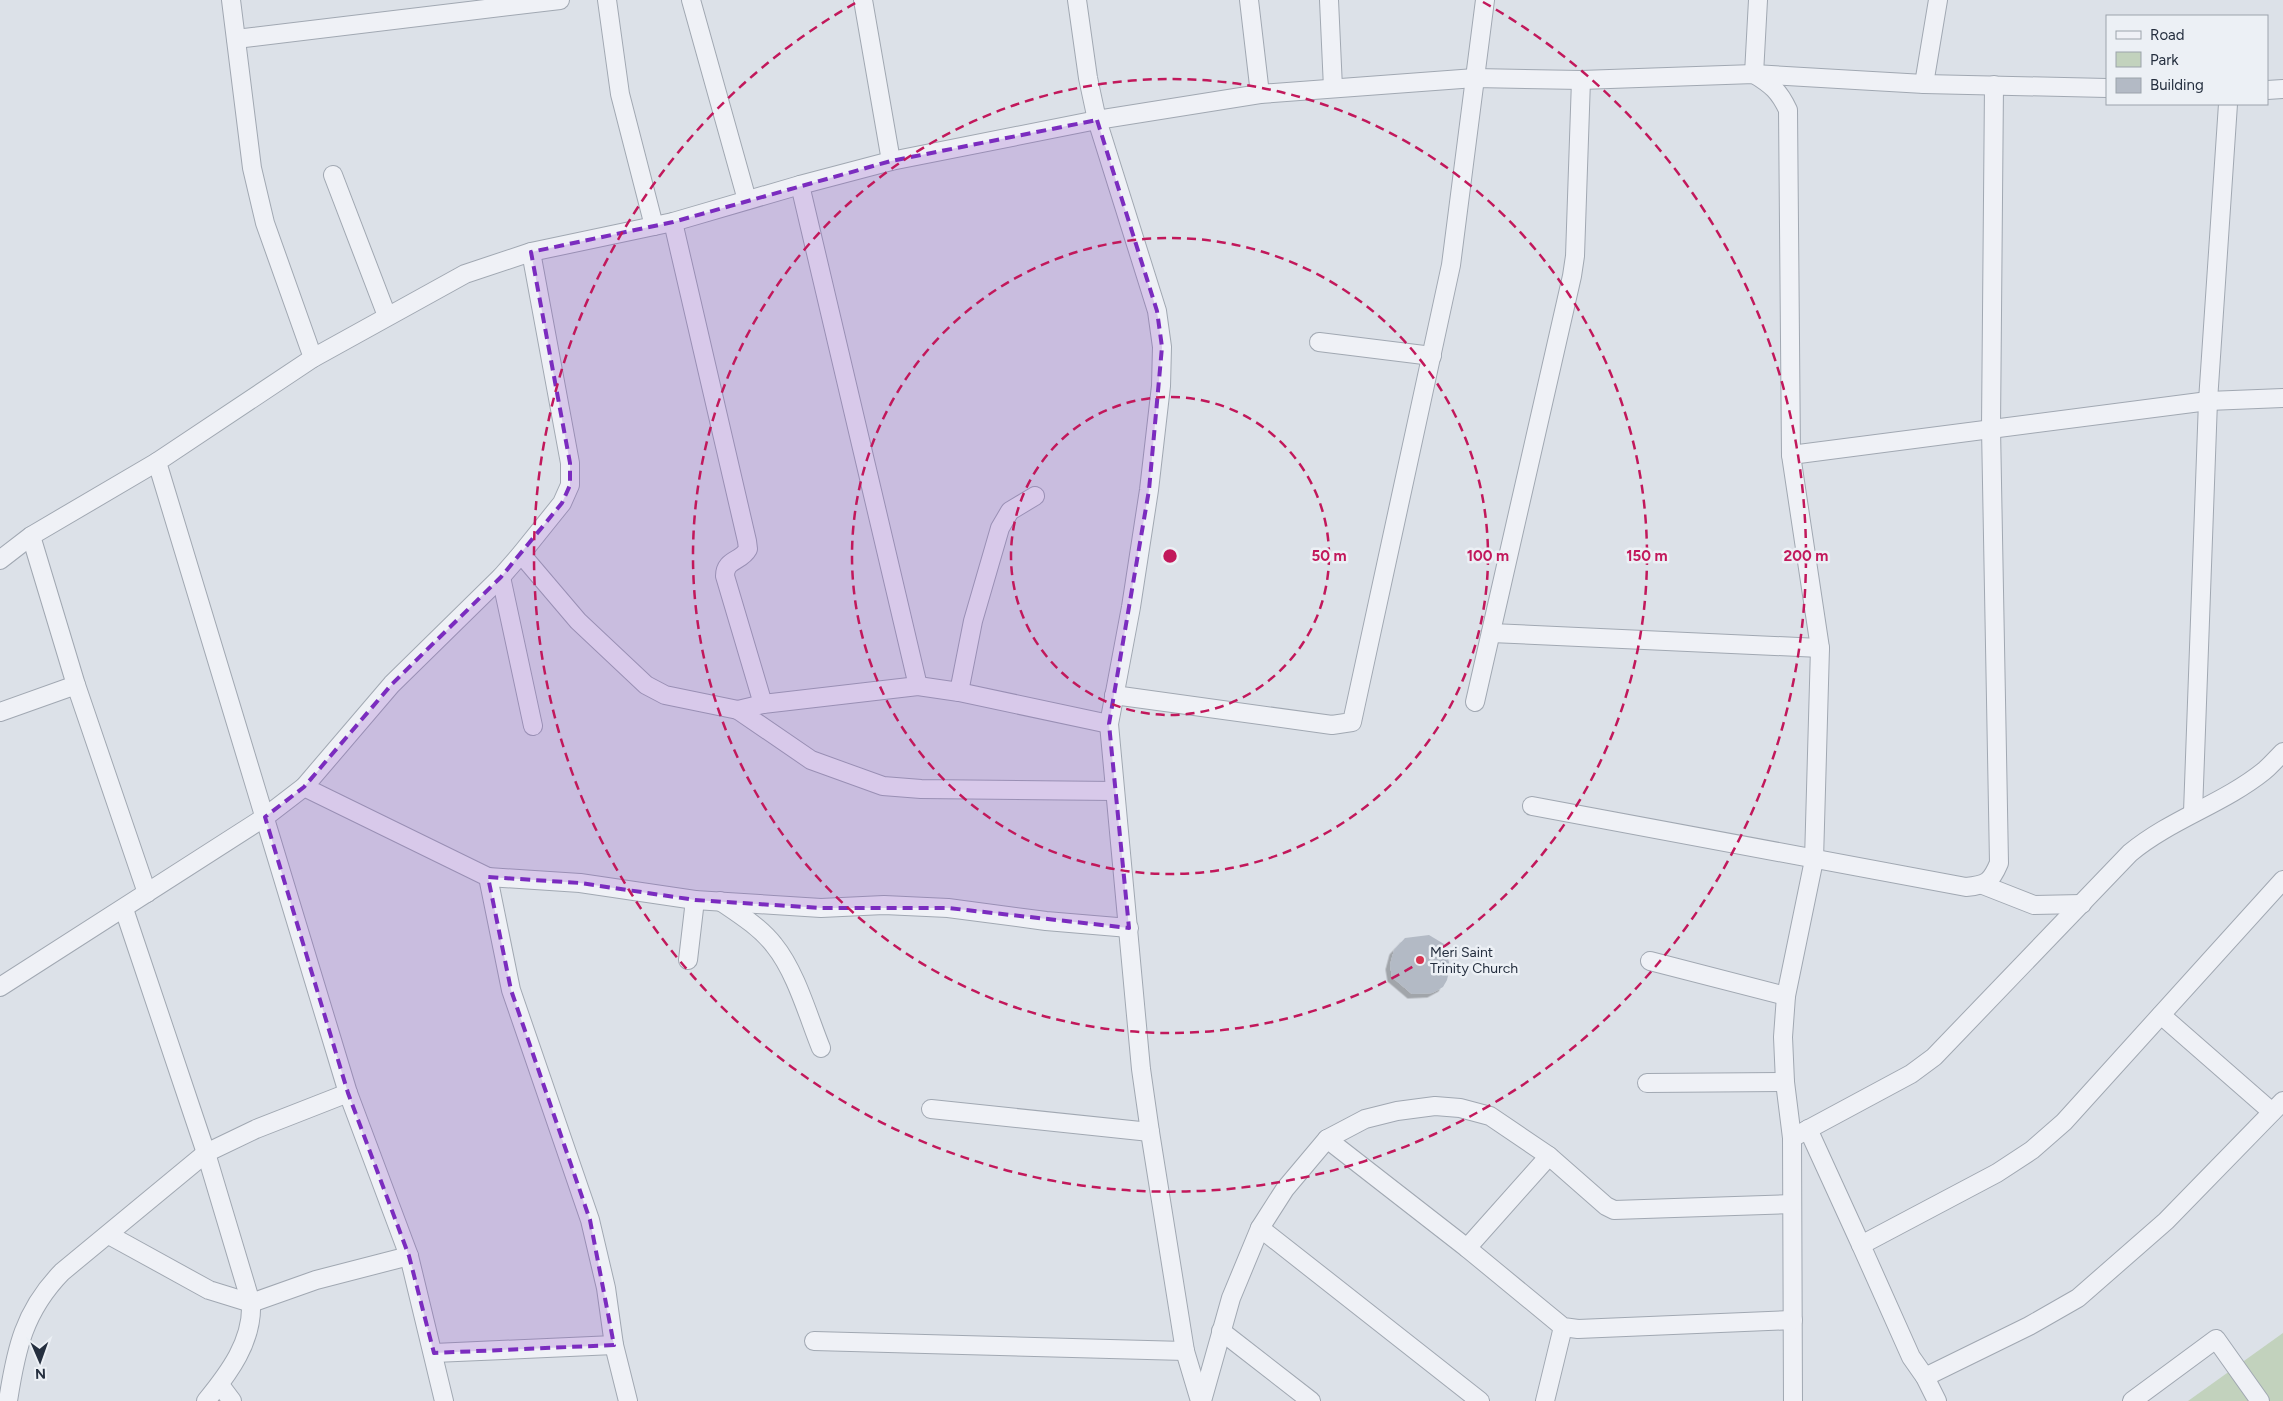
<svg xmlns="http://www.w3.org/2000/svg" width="2283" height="1401" viewBox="0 0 2283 1401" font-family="Figtree,sans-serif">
  <defs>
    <filter id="shadow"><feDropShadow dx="-4.5" dy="4.5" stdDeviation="0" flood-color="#0004"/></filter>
  </defs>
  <rect width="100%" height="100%" fill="#dce1e8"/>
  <!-- green -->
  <polygon fill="#c2d2bd" points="2283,1333 2283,1401 2188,1401"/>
  <!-- building -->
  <polygon fill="#b3bac5" filter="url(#shadow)" points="1429,935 1444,944 1450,966 1447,980 1443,987 1432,993 1412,994 1392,977 1390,965 1394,950 1405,938"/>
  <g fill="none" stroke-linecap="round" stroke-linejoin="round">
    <!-- minor casing -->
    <g stroke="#a1a8b2" stroke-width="20">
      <g id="minor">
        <polyline points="231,0 252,168 265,223 313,358"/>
        <polyline points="607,0 620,94 654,226"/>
        <polyline points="691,0 747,200"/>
        <polyline points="863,0 891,161"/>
        <polyline points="1077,0 1088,78 1097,120 1157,311 1162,347 1161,386 1149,490 1131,607 1109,724 1141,1069 1150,1132 1185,1351 1200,1401"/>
        <polyline points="1249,0 1260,94"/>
        <polyline points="1329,0 1333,88"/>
        <path d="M1758,0L1754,74C1772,85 1779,91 1788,110L1791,455L1820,648L1814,860L1786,996L1783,1037L1785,1082L1792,1138L1793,1401"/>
        <polyline points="236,39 560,0"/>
        <polyline points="1924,84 1938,0"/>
        <polyline points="2267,90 2283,89"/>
        <polyline points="333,175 387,316"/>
        <polyline points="800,185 918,686"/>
        <path d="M673,222L747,541L748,549C741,562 725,559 725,576L763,704"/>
        <polyline points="531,252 570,463 570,485 562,503 521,554 501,577 392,684 304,787 488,877 511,990 590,1220 606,1288 614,1345 628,1401"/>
        <polyline points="1319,342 1432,356"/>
        <polyline points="1791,455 2208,401 2283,398"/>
        <polyline points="31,536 76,685"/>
        <polyline points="521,554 578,621 646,685 665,695 738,710"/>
        <polyline points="0,560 31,536 157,462"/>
        <polyline points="501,577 533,726"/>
        <polyline points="1491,633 1820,648"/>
        <polyline points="959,692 973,621 1000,528 1010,511 1035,496"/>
        <polyline points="1114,695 1332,725 1352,722 1451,265 1485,0"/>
        <polyline points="1475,702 1572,276 1575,256 1581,80"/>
        <polyline points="0,712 76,685 147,893"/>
        <polyline points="1109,724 959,692 918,686 763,704 738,710 811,760 883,786 921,789 1114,791"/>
        <path d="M1532,806L1966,887C1987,885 1991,882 1999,863L1991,428L1994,85"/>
        <polyline points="2193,812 2208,401 2228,104"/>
        <polyline points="488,877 580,883 695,900 688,960"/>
        <polyline points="1983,885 2034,905 2082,904"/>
        <polyline points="695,900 821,908 884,905 948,908 1046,921 1129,928"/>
        <path d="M720,901C739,914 760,927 774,945C796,972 808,1016 821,1048"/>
        <path d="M124,909L206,1153L251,1303C253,1341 229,1373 206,1401"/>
        <polyline points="1650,961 1786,996"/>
        <polyline points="0,987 265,817 304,787"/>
        <polyline points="2161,1015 2272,1112"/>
        <polyline points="1647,1083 1785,1082"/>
        <polyline points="931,1109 1150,1132"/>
        <polyline points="1808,1129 1861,1245"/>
        <path d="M1792,1138L1911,1074L1934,1057L2130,853C2171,819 2223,804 2264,771C2271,765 2277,758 2283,752"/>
        <polyline points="1327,1139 1467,1248 1563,1327 1578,1329 1793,1320"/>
        <polyline points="1260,1228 1480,1401"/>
        <polyline points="109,1235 209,1290 251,1303 316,1280 409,1256"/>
        <polyline points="1467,1248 1549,1156 1606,1206 1614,1210 1792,1204"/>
        <polyline points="1221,1331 1311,1401"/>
        <polyline points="814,1341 1185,1351"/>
        <polyline points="434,1353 614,1345"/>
        <polyline points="1925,1377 2029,1326 2078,1298 2166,1221 2283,1101"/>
        <polyline points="220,1385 232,1401"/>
        <path d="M8,1401C16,1349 24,1311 62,1272L206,1153L256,1129L348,1093"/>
        <polyline points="444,1401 409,1256 348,1093 157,462 313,358 465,274 531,252 673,222 800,185 891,161 1097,120 1260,94 1475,78 1581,80 1754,74 1924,84 2107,88"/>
        <polyline points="1202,1401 1231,1298 1260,1228 1285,1189 1327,1139 1365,1119 1397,1111 1435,1106 1460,1108 1490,1116 1549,1156"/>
        <polyline points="1545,1401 1563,1327"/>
        <polyline points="1937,1401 1925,1377 1911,1357 1861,1245 1997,1173 2032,1150 2064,1122 2283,880"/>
        <polyline points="2132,1401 2216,1339 2260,1401"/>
      </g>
    </g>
    <!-- minor -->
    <use href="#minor" stroke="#eff1f6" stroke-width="18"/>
  </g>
  <!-- marked area -->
  <path fill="#7b2cbf" fill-opacity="0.2" stroke="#7b2cbf" stroke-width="4" stroke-dasharray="10 6" stroke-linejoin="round" d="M1097,120L1157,311L1162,347L1149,490L1109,724L1129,928L948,908H821L695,900L580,883L488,877L511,990L590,1220L614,1345L434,1353L409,1256L348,1093L265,817L304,787L392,684L501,577L562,503L570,485V463L531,252L673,222L891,161Z"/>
  <!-- distance rings -->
  <g fill="none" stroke="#c2185b" stroke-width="2.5" stroke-dasharray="9 6">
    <circle cx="1170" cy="556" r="159"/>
    <circle cx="1170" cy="556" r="318"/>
    <circle cx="1170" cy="556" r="477"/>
    <path d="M1483 2A636 636 0 1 1 857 2"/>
  </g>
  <!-- markers -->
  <circle fill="#d83550" stroke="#ecf0f5" stroke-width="2" cx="1420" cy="960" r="5"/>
  <g text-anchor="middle" stroke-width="5" stroke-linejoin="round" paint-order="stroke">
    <!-- poi labels -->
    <g font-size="14" fill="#252f3f" stroke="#ecf0f5" text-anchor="start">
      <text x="1430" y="957">Meri Saint<tspan x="1430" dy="16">Trinity Church</tspan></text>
    </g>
  </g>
  <circle cx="1170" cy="556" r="8" fill="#c2185b" stroke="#ecf0f5" stroke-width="2.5"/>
  <g font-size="15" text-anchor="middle" font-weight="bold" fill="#c2185b" stroke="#ecf0f5" stroke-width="5" stroke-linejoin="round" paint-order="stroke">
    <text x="1329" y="561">50 m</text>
    <text x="1488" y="561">100 m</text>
    <text x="1647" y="561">150 m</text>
    <text x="1806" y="561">200 m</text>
  </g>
  <!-- legend -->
  <rect x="2106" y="15" width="162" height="90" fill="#ecf0f5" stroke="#9ca3ac"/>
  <rect x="2116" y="31" width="25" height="8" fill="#eff1f6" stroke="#9ca3ac"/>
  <text x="2150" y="40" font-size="15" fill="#252f3f">Road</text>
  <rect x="2116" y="52" width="25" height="15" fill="#c2d2bd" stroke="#9ca3ac"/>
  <text x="2150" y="65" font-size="15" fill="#252f3f">Park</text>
  <rect x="2116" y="78" width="25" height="15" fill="#b3bac5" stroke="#9ca3ac"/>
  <text x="2150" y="90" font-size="15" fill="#252f3f">Building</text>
  <!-- north arrow -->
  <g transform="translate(40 1361) rotate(178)" stroke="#ecf0f5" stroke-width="4" paint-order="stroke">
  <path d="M0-4L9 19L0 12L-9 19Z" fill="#252f3f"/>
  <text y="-8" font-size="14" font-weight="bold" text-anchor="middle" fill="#252f3f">N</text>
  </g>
</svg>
